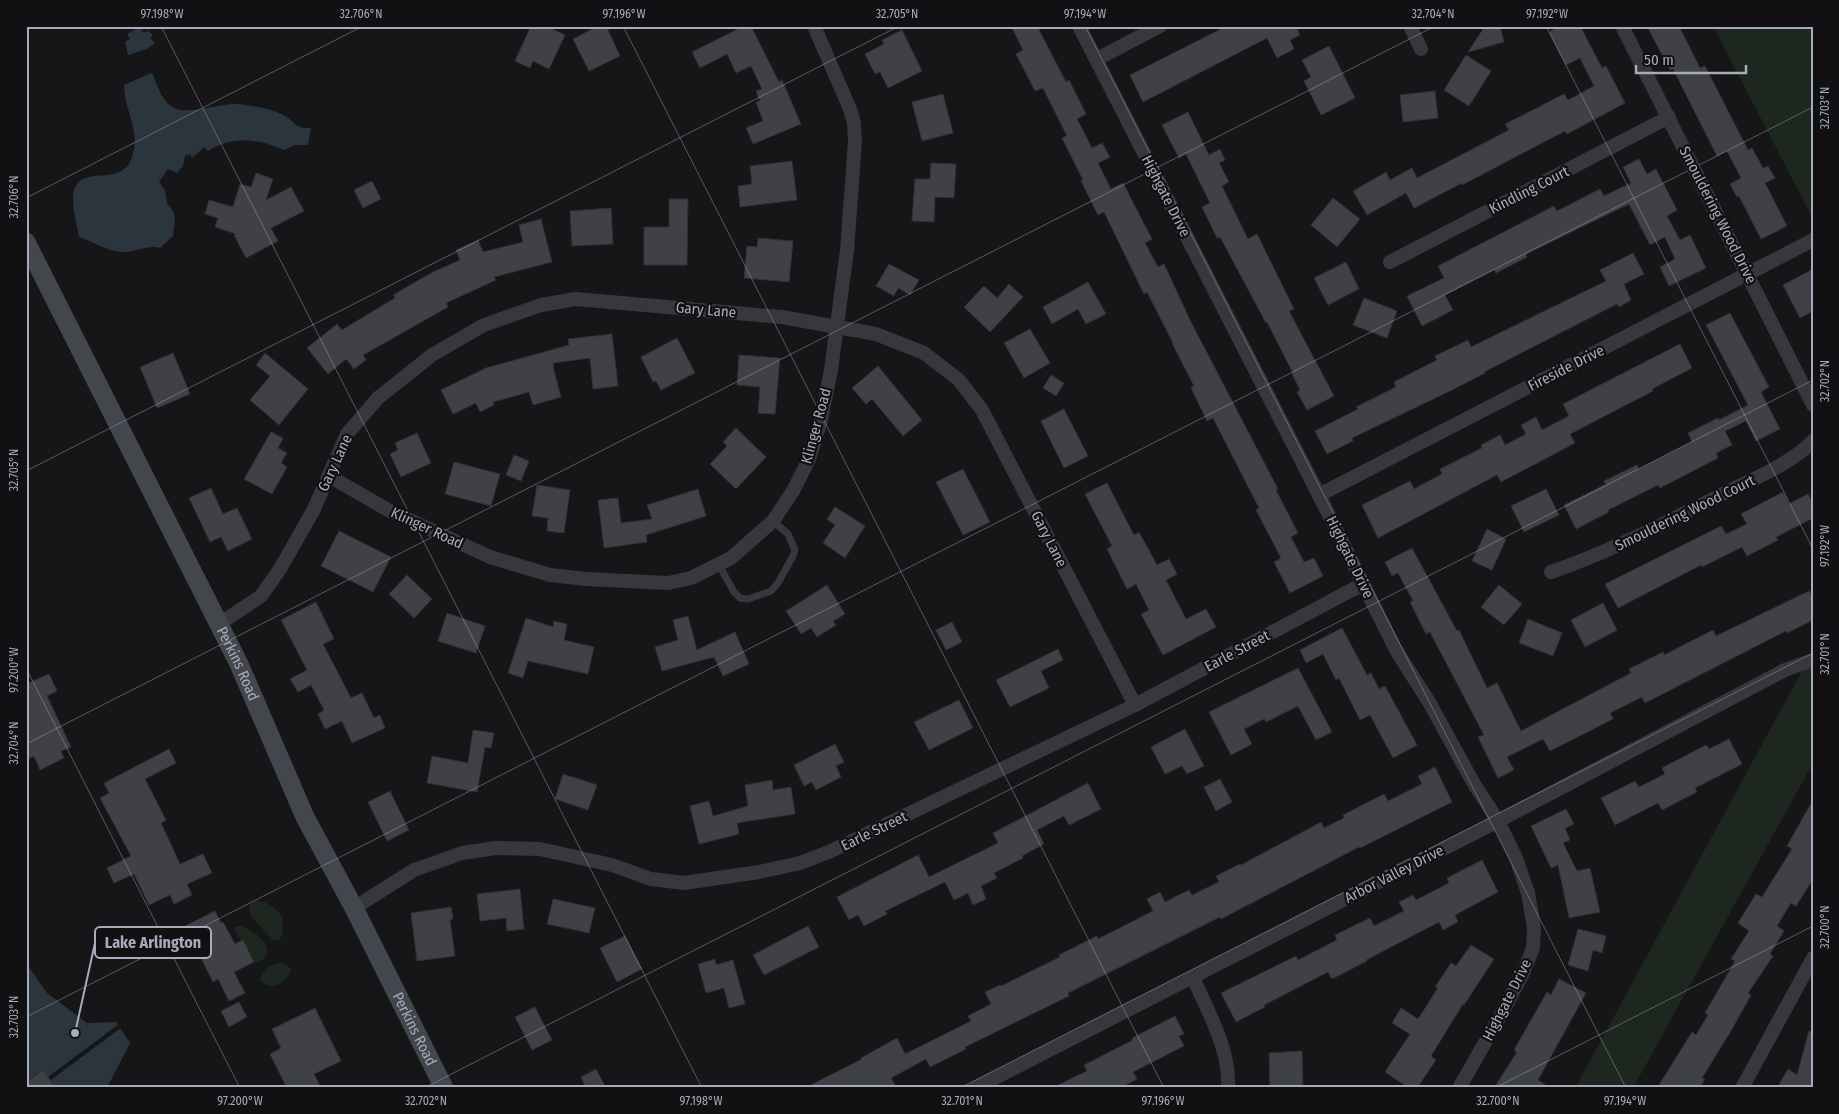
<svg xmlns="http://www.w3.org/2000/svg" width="1839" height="1114" viewBox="0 0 1839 1114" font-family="'Fira Sans Condensed',sans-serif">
  <rect width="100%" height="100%" fill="#161618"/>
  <!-- green -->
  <g fill="#1d271f">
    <polygon points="1713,26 1813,26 1813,219"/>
    <polygon points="1813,651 1813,763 1633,1088 1575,1088"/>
    <path d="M254,901C266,900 275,907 282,916L283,932L280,940L274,941L251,917L249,906Z"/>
    <path d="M239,926C247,927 266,940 267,949C269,958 258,964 251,963L234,927Z"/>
    <path d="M276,963C283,963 287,964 291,970C288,982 270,993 260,980C261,971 268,967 276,963Z"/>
  </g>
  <!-- water -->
  <g fill="#2b353e">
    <polygon points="140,27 143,33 148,31 153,35 150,38 155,43 147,49 128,55 125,42 130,39 127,34"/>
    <path d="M151,73L153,75C159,89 162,103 177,109C191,114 221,103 239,104C252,106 269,108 281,114C296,120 291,128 311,128L308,145H295L284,150C258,139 233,135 208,151L204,147L192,158L190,154L185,156L183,166L177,173L168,169L159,182L165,190L167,203L173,211L175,220L173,236L160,248C148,244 134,253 121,252C106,251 93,241 79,237C77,224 73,211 73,198C75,159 121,191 132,157C141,129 124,111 124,85Z"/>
    <polygon points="26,963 47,993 87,1023 116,1022 130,1043 107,1088 26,1088"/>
  </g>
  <!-- pier -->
  <polygon fill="#161618" points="119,1024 122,1027 51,1080 48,1077"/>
  <!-- building -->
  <g fill="#404146" stroke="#303035">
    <polygon points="531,26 546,26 565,35 549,69 533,61 530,68 515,61"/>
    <polygon points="598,26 606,26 620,56 589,71 573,39"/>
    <polygon points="744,26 751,26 779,82 782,80 801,124 753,144 746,128 763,121 756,102 760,101 756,91 762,89 751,66 736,73 727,54 700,68 692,52"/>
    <polygon points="1011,26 1037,26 1066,82 1069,80 1086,114 1077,119 1092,148 1102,143 1110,157 1098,163 1111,189 1123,183 1152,239 1145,243 1158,267 1164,264 1191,322 1278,489 1276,490 1298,533 1291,537 1304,562 1314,558 1323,576 1290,593 1274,562 1281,558 1256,510 1259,508 1213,418 1207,421 1191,388 1194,386 1172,343 1173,343 1147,292 1144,294 1104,212 1098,215 1081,181 1083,180 1062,138 1067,136 1043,88 1035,91 1016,54 1023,50"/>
    <polygon points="1227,26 1296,26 1300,35 1290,40 1294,49 1277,58 1267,38 1143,102 1130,75"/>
    <polygon points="1485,26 1500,26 1504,42 1468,52"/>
    <polygon points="1560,26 1580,26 1602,68 1606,66 1625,103 1567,134 1565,131 1462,185 1462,183 1414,208 1406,193 1367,215 1353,191 1386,172 1390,180 1412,168 1417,178 1509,130 1505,124 1529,112 1564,94 1568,100 1594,86 1580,58 1566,65 1549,32"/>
    <polygon points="1647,26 1679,26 1700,68 1705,66 1748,150 1752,148 1763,168 1768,166 1775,178 1765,183 1787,226 1761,239 1739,196 1737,197 1730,184 1741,178 1727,151 1717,156 1673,69 1670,70"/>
    <polygon points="902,30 922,71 888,88 880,72 875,74 865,54 884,44 882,40"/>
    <polygon points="1329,46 1355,98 1321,115 1304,81 1311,77 1302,60"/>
    <polygon points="1466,55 1491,71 1469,106 1444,90"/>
    <polygon points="1435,91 1438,118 1403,122 1400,95"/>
    <polygon points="943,94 953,133 922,141 912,102"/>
    <polygon points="1188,112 1209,155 1220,149 1225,160 1219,163 1229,182 1222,186 1248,239 1257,234 1294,309 1289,311 1334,396 1307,410 1297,392 1300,390 1292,374 1293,373 1267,322 1266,323 1220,237 1217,238 1202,207 1210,203 1186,154 1179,158 1162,125"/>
    <polygon points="1639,159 1647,174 1656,169 1677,210 1667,216 1680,240 1690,235 1706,268 1669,286 1660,267 1675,259 1665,237 1650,245 1629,204 1526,254 1527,257 1496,273 1494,270 1445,295 1453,310 1422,326 1407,296 1444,278 1438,266 1554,206 1557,211 1600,189 1604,196 1631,183 1623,167"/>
    <polygon points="792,161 797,200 740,207 738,186 752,184 750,166"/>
    <polygon points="931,163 956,164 954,198 935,197 934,222 912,221 915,179 930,179"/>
    <polygon points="256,173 273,179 266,200 291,187 304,211 271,228 278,241 246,258 234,235 236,234 215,227 218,218 205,214 209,200 233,207 240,184 251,187"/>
    <polygon points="372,181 381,199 363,208 354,190"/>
    <polygon points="1333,198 1360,219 1337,247 1311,225"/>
    <polygon points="669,199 688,199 687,265 644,265 644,227 669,227"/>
    <polygon points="611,208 613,244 572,246 570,211"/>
    <polygon points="541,219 552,262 494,277 496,280 446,303 448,307 363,355 366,360 354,369 346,359 328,374 307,348 337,324 342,330 395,298 393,295 431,273 460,260 456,250 478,240 483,252 523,242 519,225"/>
    <polygon points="758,238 793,241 789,282 744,278 747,246 757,247"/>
    <polygon points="1633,253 1644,274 1624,284 1631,300 1619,307 1617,304 1484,372 1485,373 1452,390 1352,438 1353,441 1327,454 1315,431 1358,409 1356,407 1396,387 1394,382 1437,360 1435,356 1468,340 1471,347 1606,281 1600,270"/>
    <polygon points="1346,262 1359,289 1328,305 1314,278"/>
    <polygon points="889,264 919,280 910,295 898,288 894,296 876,286"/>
    <polygon points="1813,269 1813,311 1800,318 1783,285"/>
    <polygon points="1088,282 1106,314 1086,324 1078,309 1052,324 1043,307"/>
    <polygon points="1009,284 1023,297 990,332 964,307 984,286 997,298"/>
    <polygon points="1364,298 1397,311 1387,338 1353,325"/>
    <polygon points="1730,313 1769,387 1761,392 1780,429 1756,441 1746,421 1725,431 1732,445 1716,453 1718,458 1660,488 1658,485 1608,510 1609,512 1576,529 1564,505 1606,484 1604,481 1637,465 1639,469 1692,442 1688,433 1718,418 1719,420 1748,405 1706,325"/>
    <polygon points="1030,329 1050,363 1024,378 1004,343"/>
    <polygon points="612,334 618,386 593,389 590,358 553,363 554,367 553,367 561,397 533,405 529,392 493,402 494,405 480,412 476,403 453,414 441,390 486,368 569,345 568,339"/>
    <polygon points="677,338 695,373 661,390 656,381 653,382 641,357"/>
    <polygon points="1680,344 1692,368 1652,389 1653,391 1570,434 1575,443 1501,482 1497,475 1378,538 1362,505 1410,481 1414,489 1442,474 1440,469 1482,448 1481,445 1500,435 1505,445 1526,434 1521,425 1536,417 1542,430 1569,416 1563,404"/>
    <polygon points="173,353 190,394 157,408 140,367"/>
    <polygon points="265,353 308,389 279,425 250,400 270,376 256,365"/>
    <polygon points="739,355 780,358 775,414 758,413 760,387 737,385"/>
    <polygon points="878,366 922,420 903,436 872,399 866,404 852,388"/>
    <polygon points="1051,375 1064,383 1056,396 1043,388"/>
    <polygon points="1064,409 1088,456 1064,468 1041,421"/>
    <polygon points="736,428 766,457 736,489 710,464 727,446 723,442"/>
    <polygon points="271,432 283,438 278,448 287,453 281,463 287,467 272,494 244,479"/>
    <polygon points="417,433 431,463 401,477 390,454 398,450 395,443"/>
    <polygon points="514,455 529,461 521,481 506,475"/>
    <polygon points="454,462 500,474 491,506 445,494"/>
    <polygon points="963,469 990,522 963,535 936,482"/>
    <polygon points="1107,483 1134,535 1139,532 1157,565 1169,559 1177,574 1166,580 1186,619 1206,609 1216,627 1163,655 1141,614 1149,610 1136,584 1127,589 1107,549 1112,546 1085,494"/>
    <polygon points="537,485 570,490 564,533 547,531 548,518 532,516"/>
    <polygon points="211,488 223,514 237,508 252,539 228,551 221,537 210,542 189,498"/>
    <polygon points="698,489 706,516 646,535 647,542 604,548 598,500 618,498 621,523 652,519 647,505"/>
    <polygon points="1546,489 1559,515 1524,532 1511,506"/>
    <polygon points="1783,492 1789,504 1808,494 1813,504 1813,518 1776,537 1778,540 1747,556 1742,547 1702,567 1701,565 1618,608 1605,584 1721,526 1726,534 1747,524 1741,514"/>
    <polygon points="835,507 865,526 845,558 823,543 835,525 827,519"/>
    <polygon points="1487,529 1506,539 1492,570 1472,561"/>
    <polygon points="339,531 391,557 373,592 321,566"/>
    <polygon points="1412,548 1457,631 1459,630 1487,688 1497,683 1521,731 1631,673 1629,669 1663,652 1664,655 1713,630 1716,636 1809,591 1813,598 1813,620 1787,633 1786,631 1645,703 1642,697 1610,713 1613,719 1550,751 1543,739 1507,757 1514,770 1498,778 1478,737 1484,735 1452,674 1430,632 1426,634 1410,602 1413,601 1398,573 1392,576 1385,562"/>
    <polygon points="407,575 432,599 414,618 389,594"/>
    <polygon points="827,585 845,614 833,621 836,625 817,637 811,628 801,634 786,611"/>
    <polygon points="1499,585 1522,604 1504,625 1481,607"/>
    <polygon points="316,602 334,639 323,644 351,698 362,693 374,718 380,715 385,728 352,743 342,721 325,729 318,714 324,710 311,685 298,692 290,679 307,670 281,620"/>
    <polygon points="1603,603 1617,630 1585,647 1571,620"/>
    <polygon points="447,613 485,626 476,653 438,641"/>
    <polygon points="688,616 697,650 735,632 749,664 723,676 714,657 662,671 655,647 678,640 673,620"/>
    <polygon points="526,618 553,627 554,621 567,624 564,640 594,647 588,674 528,661 523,678 508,673"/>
    <polygon points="1528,619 1562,633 1553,656 1519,643"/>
    <polygon points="952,622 962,642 946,650 936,630"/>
    <polygon points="1342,628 1367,675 1371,673 1379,689 1385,686 1417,745 1393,758 1370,715 1360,720 1339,678 1336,680 1323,654 1306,663 1300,650"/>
    <polygon points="1058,649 1063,660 1041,671 1049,688 1010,707 996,680"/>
    <polygon points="1298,668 1332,732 1316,740 1298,706 1266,722 1264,719 1244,729 1252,744 1231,755 1209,712"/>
    <polygon points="49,674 57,691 47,696 71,747 61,751 64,758 40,770 34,756 26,760 26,684"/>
    <polygon points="959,700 973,728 929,750 914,722"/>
    <polygon points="1185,729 1204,766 1187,774 1182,766 1165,774 1151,747"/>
    <polygon points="473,730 494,733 491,748 485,747 477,792 427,783 432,756 468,763"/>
    <polygon points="1729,739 1742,764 1695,788 1697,792 1662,810 1658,803 1615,825 1601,798 1635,781 1639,787 1665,774 1662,768 1706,745 1709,749"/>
    <polygon points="835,744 844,762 836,766 841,777 816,790 812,782 804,786 794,765"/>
    <polygon points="169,749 176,763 145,779 166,820 161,823 180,864 203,854 212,873 187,884 192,895 174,904 170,895 149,905 134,874 114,883 107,868 131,856 100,798 109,793 104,783"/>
    <polygon points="1435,767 1452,802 1360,848 1359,847 1221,919 1220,917 1068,993 1069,996 965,1047 966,1049 930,1067 926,1059 891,1078 897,1088 805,1088 862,1059 861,1058 897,1038 905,1054 971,1021 968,1016 991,1004 985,992 1000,985 1001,986 1060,957 1059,955 1097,936 1098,939 1153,911 1147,899 1160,892 1165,902 1189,890 1192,895 1219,882 1216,876 1240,864 1241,865 1321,822 1324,828 1344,818 1343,815 1384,794 1388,801 1422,784 1418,776"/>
    <polygon points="563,774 597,785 588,810 555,799"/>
    <polygon points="1220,779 1232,802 1216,811 1204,787"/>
    <polygon points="772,780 773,790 791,787 795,814 737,823 739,834 699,844 690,806 709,801 713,816 748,806 745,785"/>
    <polygon points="1088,783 1101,809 1069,825 1064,816 1037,830 1044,844 1022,856 1023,858 994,873 997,878 981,886 986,899 973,905 968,893 954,900 945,882 885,911 887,914 864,926 858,915 849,920 837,897 918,855 929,877 998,843 993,833"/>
    <polygon points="390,791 409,830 387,841 368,802"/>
    <polygon points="1813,800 1813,879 1796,906 1791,903 1777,926 1784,931 1770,954 1773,956 1748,993 1751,995 1731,1031 1702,1078 1705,1079 1700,1088 1657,1088 1692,1032 1696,1035 1708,1015 1705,1013 1735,961 1731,959 1749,931 1738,923 1756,894 1762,897 1792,849 1787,846"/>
    <polygon points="1566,809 1574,824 1565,828 1570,840 1563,843 1577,871 1590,868 1600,912 1569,918 1558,865 1551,868 1531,826"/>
    <polygon points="1482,860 1498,892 1455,915 1458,922 1443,930 1439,922 1366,960 1367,961 1332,979 1328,972 1264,1005 1265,1007 1236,1022 1221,993 1296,956 1298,960 1337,940 1335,935 1370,918 1374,926 1404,911 1399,902 1413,895 1416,900 1449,883 1447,878"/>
    <polygon points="520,889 524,929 507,931 506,918 480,921 477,894"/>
    <polygon points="553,899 595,908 589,933 547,924"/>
    <polygon points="451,907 453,919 450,920 455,956 417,961 411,913"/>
    <polygon points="215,911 221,923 223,922 235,944 243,940 254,962 234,972 245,993 229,1001 218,979 213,982 185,926"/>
    <polygon points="808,926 819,947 764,975 753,955"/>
    <polygon points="1578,929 1606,936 1602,953 1593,950 1588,971 1568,965"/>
    <polygon points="625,936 642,969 617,982 600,948"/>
    <polygon points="1471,945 1494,959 1464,1005 1463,1004 1431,1056 1436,1060 1417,1088 1409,1088 1385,1072 1410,1034 1392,1023 1401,1008 1418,1019 1438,988 1435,987 1451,963 1456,966"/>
    <polygon points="715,959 716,965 733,960 745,1004 729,1008 724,988 706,993 698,964"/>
    <polygon points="1559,979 1586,993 1538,1080 1550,1088 1494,1088 1517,1052 1514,1050 1547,992 1551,995"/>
    <polygon points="239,1002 247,1017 229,1027 221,1011"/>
    <polygon points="535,1007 552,1040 532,1050 515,1017"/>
    <polygon points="315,1008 341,1061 314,1074 321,1088 287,1088 270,1054 281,1048 272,1029"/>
    <polygon points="1175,1016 1184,1034 1179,1036 1184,1046 1133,1072 1137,1079 1120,1088 1052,1088 1087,1071 1084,1065 1133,1040 1132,1038"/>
    <polygon points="1809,1031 1813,1032 1813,1088 1777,1088 1788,1069 1797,1075"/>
    <polygon points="1302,1051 1303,1088 1270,1088 1269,1053"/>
    <polygon points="596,1069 606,1088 586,1088 581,1077"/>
    <polygon points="43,1070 56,1088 26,1088 26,1083"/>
  </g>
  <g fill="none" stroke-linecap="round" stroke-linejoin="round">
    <!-- service -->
    <polyline stroke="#37373e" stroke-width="7" points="719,565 734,592 740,598 748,599 771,591 778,583 793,556 795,550 788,534 773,521"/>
    <!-- minor -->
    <g stroke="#37373e" stroke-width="14">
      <polyline points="1079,26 1319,495 1396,650 1429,702 1474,784 1498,821 1516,858 1528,893 1534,927 1533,948 1523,973 1502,1013 1459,1088"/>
      <polyline points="1410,26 1421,49"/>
      <polyline points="1622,26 1813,405"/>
      <polyline points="1097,59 1160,26"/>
      <polyline points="1390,262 1669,117"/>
      <polyline points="329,476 390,511 490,557 550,575 586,579 668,583 691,578 731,558 773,521 793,491 809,459 820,424 831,370 847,250 855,142 854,123 850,109 814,26"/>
      <polyline points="1319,495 1813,240"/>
      <path d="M1551,572C1610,552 1665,523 1721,495C1752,479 1788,466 1813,441"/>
      <polyline points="219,624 261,596 280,569 313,511 347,434 378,398 432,355 484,325 541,305 576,299 782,317 876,334 924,353 959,380 982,410 1135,705"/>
      <polyline points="354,908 414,870 462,853 496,848 540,849 612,865 651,879 684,883 759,872 800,863 831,851 1135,705 1363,584"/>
      <path d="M1193,977C1208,1013 1230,1048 1228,1088"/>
      <polyline points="975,1088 1498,821 1785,670 1813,660"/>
      <polyline points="1742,1088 1813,958"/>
    </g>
    <!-- secondary -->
    <path stroke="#44464e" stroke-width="19" id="s1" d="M26,242L239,664L305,817L354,908L444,1088"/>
  </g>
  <!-- ticks -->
  <path fill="none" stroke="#a7acba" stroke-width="1" stroke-opacity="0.45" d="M161,26L702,1088M623,26L1164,1088M1085,26L1626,1088M1546,26L1813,549M26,198L363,26M26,471L899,26M26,668L240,1088M26,744L1435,26M26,1017L1813,107M424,1088L1813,380M960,1088L1813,653M1495,1088L1813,926"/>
  <g text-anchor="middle" stroke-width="4.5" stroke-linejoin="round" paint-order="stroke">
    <!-- street labels -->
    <g font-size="15" fill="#a7acba" stroke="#111113">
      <text transform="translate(1529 190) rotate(-27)" y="5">Kindling Court</text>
      <text transform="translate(1166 196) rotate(63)" y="5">Highgate Drive</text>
      <text transform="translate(1718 215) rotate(63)" y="5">Smouldering Wood Drive</text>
      <text transform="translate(706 310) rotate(5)" y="5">Gary Lane</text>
      <text transform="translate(1566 368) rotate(-27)" y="5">Fireside Drive</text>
      <text transform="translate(816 426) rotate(-75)" y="5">Klinger Road</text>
      <text transform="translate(335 463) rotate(-65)" y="5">Gary Lane</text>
      <text transform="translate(1685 513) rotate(-26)" y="5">Smouldering Wood Court</text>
      <text transform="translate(427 528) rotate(25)" y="5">Klinger Road</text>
      <text transform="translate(1049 539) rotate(63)" y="5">Gary Lane</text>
      <text transform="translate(1350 557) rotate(64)" y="5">Highgate Drive</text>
      <text transform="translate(1237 651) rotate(-28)" y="5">Earle Street</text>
      <text dy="5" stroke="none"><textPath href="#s1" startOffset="472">Perkins Road</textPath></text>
      <text transform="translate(874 831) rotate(-26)" y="5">Earle Street</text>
      <text transform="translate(1394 874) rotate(-27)" y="5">Arbor Valley Drive</text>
      <text transform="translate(1507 1000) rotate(-63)" y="5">Highgate Drive</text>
      <text dy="5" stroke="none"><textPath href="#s1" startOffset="878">Perkins Road</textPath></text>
    </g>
  </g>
  <!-- callouts -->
  <path fill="none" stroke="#a7acba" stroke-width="2" d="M75 1033L95 943"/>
  <circle fill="#a7acba" stroke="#111113" stroke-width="2" cx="75" cy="1033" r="5"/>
  <rect fill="#111113" stroke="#a7acba" stroke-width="2" x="95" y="927" width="116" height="31" rx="5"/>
  <g font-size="16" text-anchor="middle" font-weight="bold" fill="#a7acba">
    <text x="153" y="948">Lake Arlington</text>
  </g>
  <!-- border -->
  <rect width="1839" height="1114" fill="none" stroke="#111113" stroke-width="55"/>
  <!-- scale -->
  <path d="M1636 65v8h110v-8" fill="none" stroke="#a7acba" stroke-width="2.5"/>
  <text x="1644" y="65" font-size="15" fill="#a7acba" stroke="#111113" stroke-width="4" paint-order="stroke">50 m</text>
  <rect x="28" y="28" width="1784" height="1058" fill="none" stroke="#a7acba" stroke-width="2"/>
  <g font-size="12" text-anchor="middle" fill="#a7acba">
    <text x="162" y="18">97.198°W</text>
    <text x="361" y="18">32.706°N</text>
    <text x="624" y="18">97.196°W</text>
    <text x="897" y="18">32.705°N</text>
    <text x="1085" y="18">97.194°W</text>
    <text x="1433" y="18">32.704°N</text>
    <text x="1547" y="18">97.192°W</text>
    <text transform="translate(1825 108) rotate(-90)" y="4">32.703°N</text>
    <text transform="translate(14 197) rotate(-90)" y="4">32.706°N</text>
    <text transform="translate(1825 381) rotate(-90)" y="4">32.702°N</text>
    <text transform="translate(14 470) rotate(-90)" y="4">32.705°N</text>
    <text transform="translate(1825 546) rotate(-90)" y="4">97.192°W</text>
    <text transform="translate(1825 654) rotate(-90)" y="4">32.701°N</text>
    <text transform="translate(14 670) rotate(-90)" y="4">97.200°W</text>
    <text transform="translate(14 743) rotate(-90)" y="4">32.704°N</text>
    <text transform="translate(1825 927) rotate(-90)" y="4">32.700°N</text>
    <text transform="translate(14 1017) rotate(-90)" y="4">32.703°N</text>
    <text x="240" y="1105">97.200°W</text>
    <text x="426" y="1105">32.702°N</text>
    <text x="701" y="1105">97.198°W</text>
    <text x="962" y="1105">32.701°N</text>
    <text x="1163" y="1105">97.196°W</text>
    <text x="1498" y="1105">32.700°N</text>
    <text x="1625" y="1105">97.194°W</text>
  </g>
</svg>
